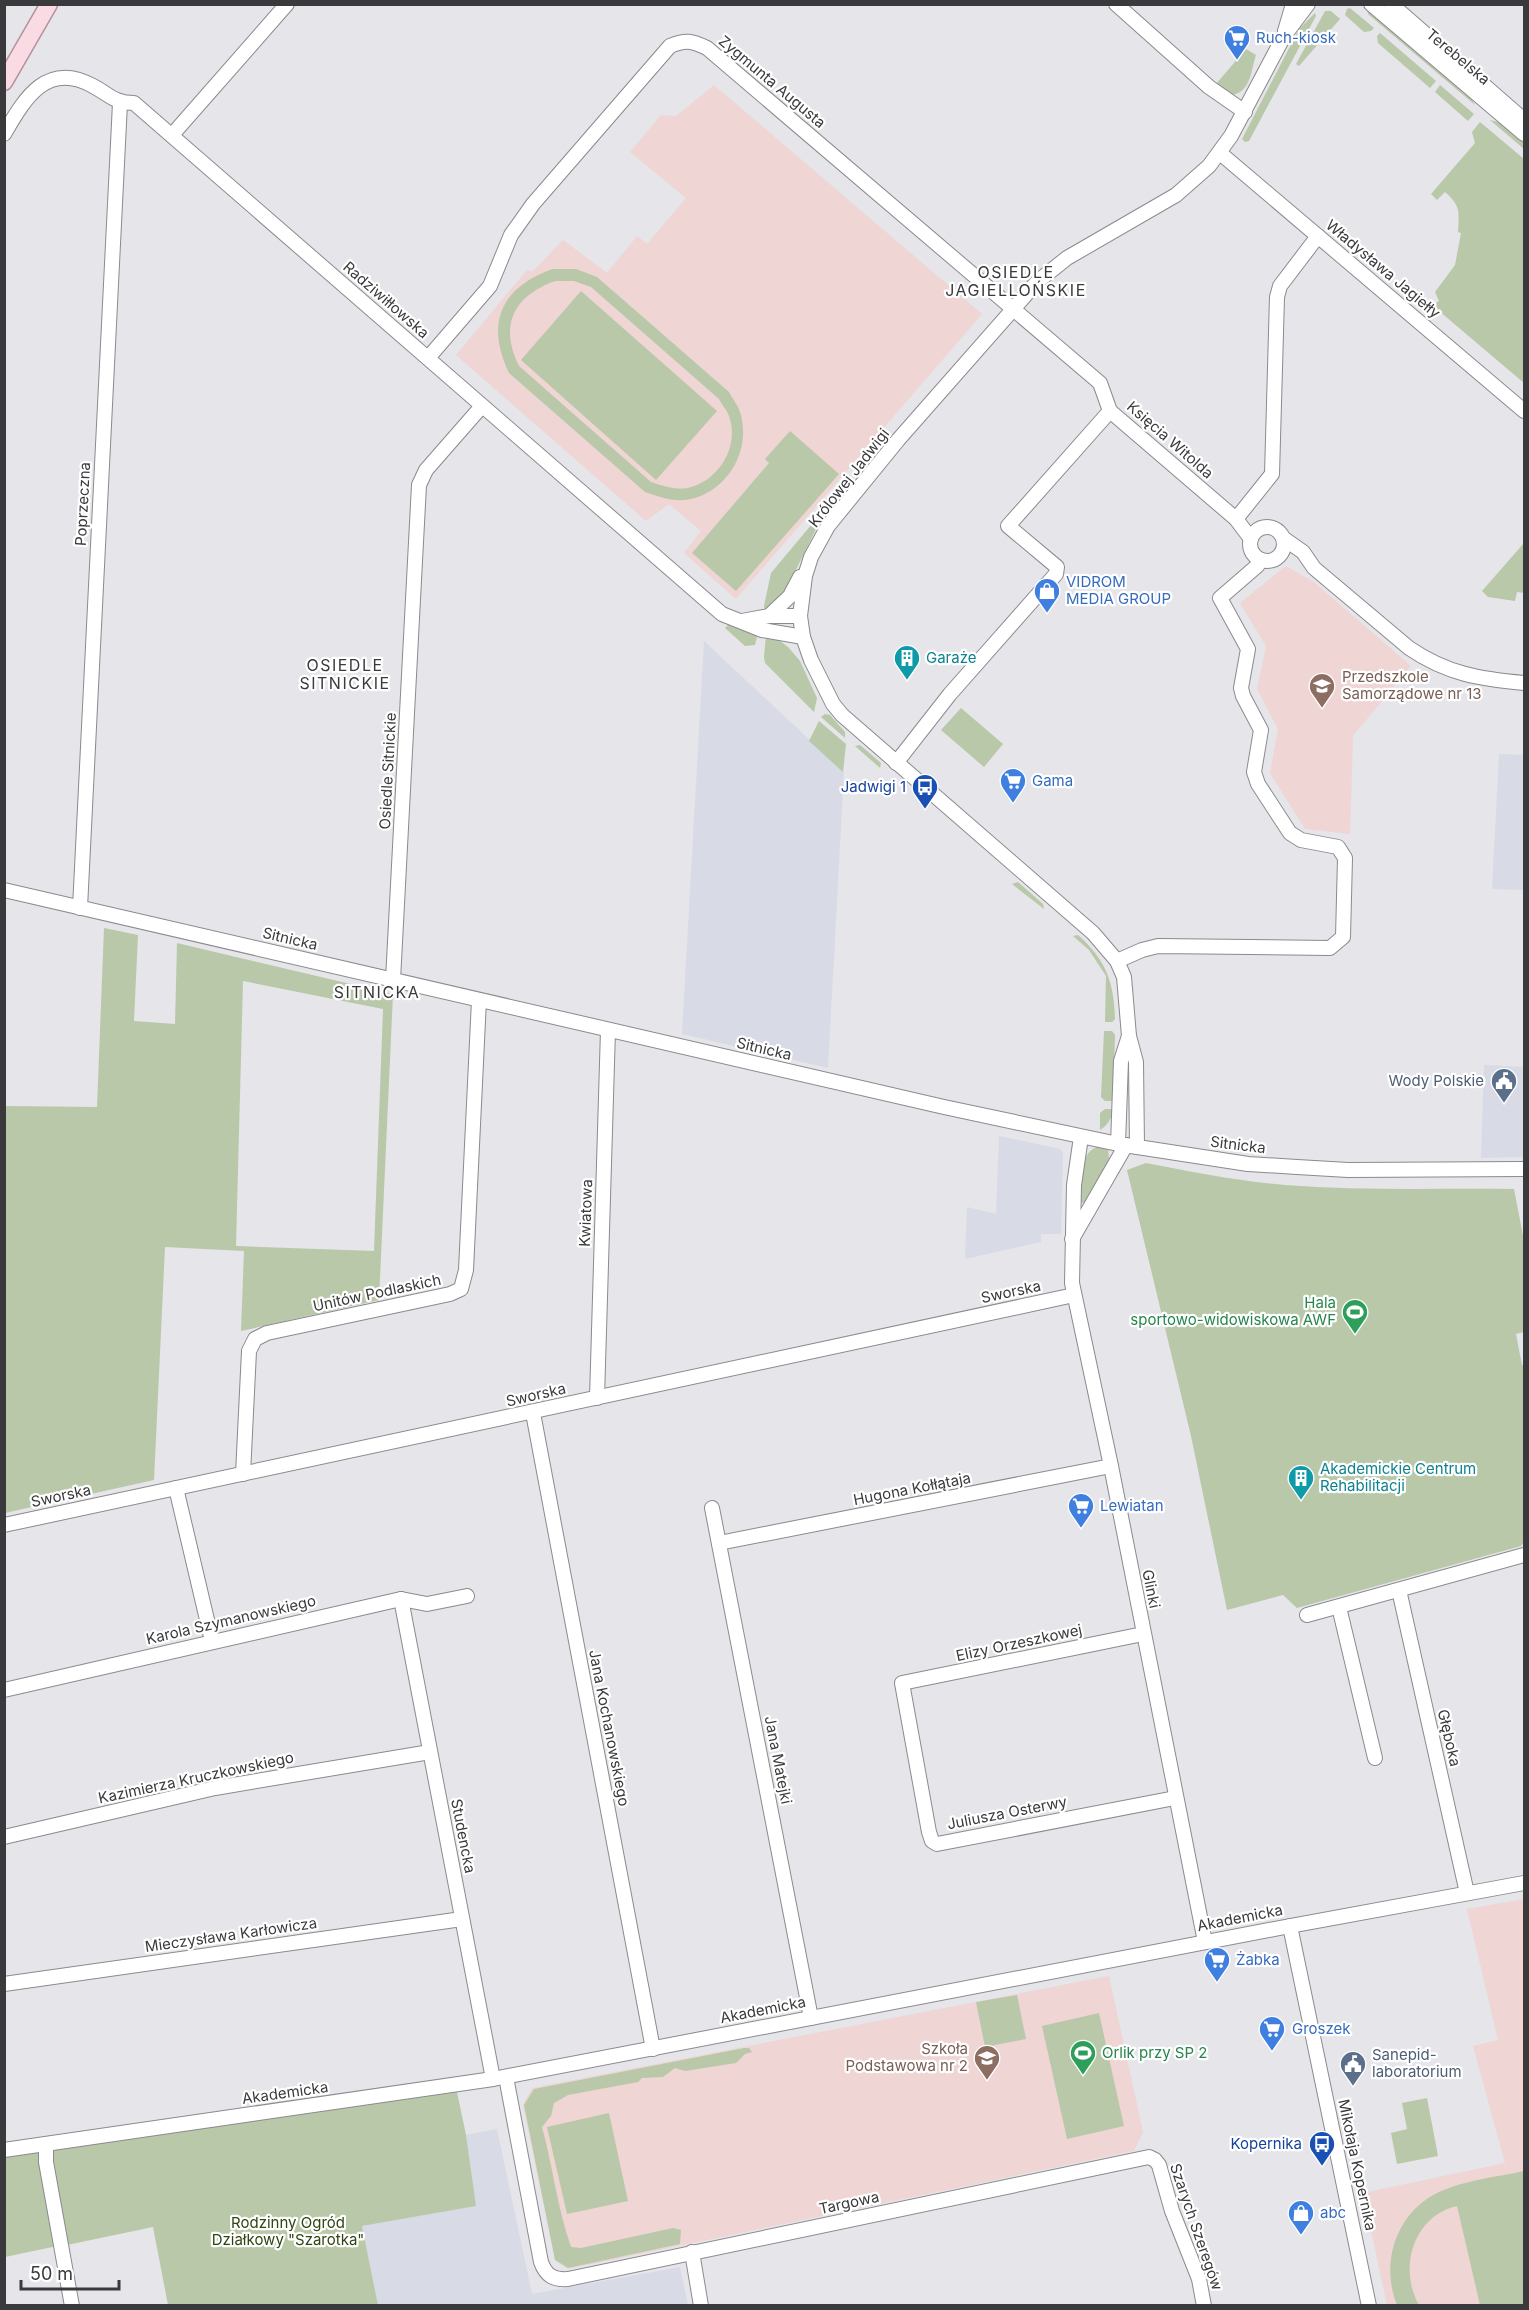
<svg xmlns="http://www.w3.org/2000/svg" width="1529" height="2310" viewBox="0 0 1529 2310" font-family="Inter,sans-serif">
  <rect width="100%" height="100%" fill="#e5e5ea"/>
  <!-- built -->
  <g fill="#d8dae6">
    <polygon points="704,641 844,772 828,1068 682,1034"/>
    <polygon points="1499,754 1524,755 1524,890 1492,889"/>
    <polygon points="1484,1065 1524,1067 1524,1157 1481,1158"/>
    <polygon points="999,1136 1060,1149 1063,1153 1061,1234 1041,1234 1041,1242 965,1259 967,1207 996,1214"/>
    <polygon points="497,2129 532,2294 680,2267 688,2305 378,2305 362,2226 475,2206 466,2135"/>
  </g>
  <!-- education -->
  <g fill="#efd5d3">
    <polygon points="714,85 982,314 736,599 684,553 701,531 669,504 646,521 456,355 527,270 533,271 563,240 607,273 637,236 647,244 686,198 630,152 661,115 676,116"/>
    <polygon points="1286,566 1314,582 1411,666 1353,736 1350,834 1305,829 1270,773 1278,729 1257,689 1266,646 1240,603"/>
    <polygon points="1524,1899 1524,2305 1387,2305 1363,2193 1505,2163 1473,2046 1498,2040 1467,1909"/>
    <polygon points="1109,1976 1143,2132 1134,2151 568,2269 555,2260 523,2105 532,2088"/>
  </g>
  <!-- green -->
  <g fill="#b9c8a8" fill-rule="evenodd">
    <polygon points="1366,6 1468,93 1475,105 1368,14"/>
    <polygon points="1350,8 1374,28 1371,31 1364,32 1345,15 1347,9"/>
    <polygon points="1325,11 1331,11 1340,19 1299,66 1296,64"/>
    <polygon points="1315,13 1316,16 1249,141 1245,142 1242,139 1299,29"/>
    <polygon points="1380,33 1436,81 1430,88 1378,43 1377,36"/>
    <path d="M1246,49L1256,55C1251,70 1251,92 1232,95L1216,84Z"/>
    <polygon points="1440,85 1474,114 1468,121 1435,92"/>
    <polygon points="1490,120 1502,123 1524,143 1524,149"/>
    <path d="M1480,122L1524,159V383L1432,305L1439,301L1435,292L1455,265L1461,233L1458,232C1459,211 1461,206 1445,192L1437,200L1431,194L1475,143L1472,132Z"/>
    <path d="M553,269H576L597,277L729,392C732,398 738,405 740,412C752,450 728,490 691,499C675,503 660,497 645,492L509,373C485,323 501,287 553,269ZM555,281H574L591,287L719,399C722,405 727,410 729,416C740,446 719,481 688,488C675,490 663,486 651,482L519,366C499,326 513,296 555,281Z"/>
    <polygon points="581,291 717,411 656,480 521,360"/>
    <polygon points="790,431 839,474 736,591 692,553 769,463 765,459"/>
    <polygon points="817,518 819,523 783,596 765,611 764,606 771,573"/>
    <polygon points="1524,543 1524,593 1517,592 1515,601 1488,597 1482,591"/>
    <polygon points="729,624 758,633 755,645 745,646 725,628"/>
    <polygon points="766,635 776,638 788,647 800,661 817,698 814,712 765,663 764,657"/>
    <polygon points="961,708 1003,744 984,767 941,730"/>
    <polygon points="825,714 830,715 845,732 845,738 821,717"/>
    <polygon points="819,721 846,744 843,772 809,741"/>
    <polygon points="860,745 881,763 880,768 855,746"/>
    <polygon points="1018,882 1043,904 1044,909 1012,884"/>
    <path d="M104,928L138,935L134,1021L175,1024L177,943L393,994L379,1300L241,1331L244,1251L165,1247L154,1480L5,1513V1106L97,1107ZM243,981L383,1009L374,1251L236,1246Z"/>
    <path d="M1078,935C1106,960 1114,982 1115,1019L1112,1022H1105L1106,976L1089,950L1073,936Z"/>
    <polygon points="1104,1031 1112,1031 1115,1035 1113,1101 1105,1101 1101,1097"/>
    <path d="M1105,1109H1113C1112,1118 1108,1125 1100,1130V1113Z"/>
    <path d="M1101,1146L1108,1148L1109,1159L1086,1202L1083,1203L1081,1202C1081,1184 1077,1150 1101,1146Z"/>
    <path d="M1146,1163C1192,1172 1238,1181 1285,1185C1361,1191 1438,1188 1514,1189L1524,1241V1332L1516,1334L1522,1365H1524V1542L1521,1546L1297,1608L1283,1595L1227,1610L1191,1436L1127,1170Z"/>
    <polygon points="1017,1995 1026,2039 985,2047 976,2002"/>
    <polygon points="1099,2013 1124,2126 1067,2139 1042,2026"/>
    <path d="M744,2048H749L752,2052L745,2054L736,2063L685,2071L675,2068L663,2077L642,2078L638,2082L568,2095L554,2103L551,2116L542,2127C553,2167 557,2207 571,2247L581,2248L673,2228L681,2230L680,2244L568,2268L555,2260L524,2105L534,2089Z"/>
    <polygon points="457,2092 466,2135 476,2206 362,2226 378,2305 168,2305 153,2227 67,2245 49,2150"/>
    <polygon points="1427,2098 1438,2156 1397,2164 1391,2133 1407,2129 1402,2103"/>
    <polygon points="609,2113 628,2201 567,2214 547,2127"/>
    <polygon points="40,2152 57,2246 5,2257 4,2157"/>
    <path d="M1524,2171V2305H1480L1457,2206C1413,2216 1398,2269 1419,2305H1397C1380,2263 1396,2212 1439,2192C1465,2180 1497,2177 1524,2171Z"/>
  </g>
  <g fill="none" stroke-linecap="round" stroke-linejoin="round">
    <!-- minor casing -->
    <g stroke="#8a8a8f" stroke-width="16">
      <g id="minor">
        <polyline points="1116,4 1209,87 1245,112"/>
        <polyline points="1371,4 1524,134"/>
        <polyline points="1391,4 1524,120"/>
        <polyline points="1285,31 1293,4"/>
        <path d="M4,134C24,100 46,60 93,86C110,95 114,103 134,103L722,614L762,630L803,637"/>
        <polyline points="172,135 287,4"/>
        <polyline points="1220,153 1524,411"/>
        <path d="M428,358L490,286L511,235L533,204L670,46C686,39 692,41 707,48L1100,383L1110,411L1236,519L1251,539"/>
        <polyline points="1236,519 1272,474 1277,297 1280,286 1318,236"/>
        <circle cx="1267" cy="544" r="17"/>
        <path d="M1283,538L1303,552L1314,568L1409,648C1447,674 1480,679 1524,683"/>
        <polyline points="769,616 790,596 800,577"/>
        <polyline points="742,621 769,616 800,616"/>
        <polyline points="896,763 950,694 1056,574 1057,567 1008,526 1110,411"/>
        <polyline points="4,890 944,1107 1118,1144 1248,1164 1297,1167 1348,1170 1524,1169"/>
        <polyline points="80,908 120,103"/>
        <polyline points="1117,961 1142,950 1158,946 1330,948 1343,937 1345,858 1338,847 1301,840 1290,833 1258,784 1254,772 1261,730 1243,696 1241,688 1248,649 1220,598 1257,566 1261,560"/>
        <polyline points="393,980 419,485 426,470 482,406"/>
        <polyline points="1081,1137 1074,1185 1072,1283 1111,1466 1205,1942"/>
        <polyline points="1118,1144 1121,1061 1129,1036"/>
        <polyline points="1137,1147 1136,1062 1129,1036 1124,977 1117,961 1093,933 842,715 833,704 811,660 803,637 800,616 805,576 811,557 828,526 898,440 1037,282 1067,258 1176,195 1209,166 1231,136 1284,36 1308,4"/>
        <polyline points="1072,1239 1126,1145"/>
        <polyline points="597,1398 608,1030"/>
        <polyline points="533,1413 653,2049"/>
        <polyline points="243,1474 249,1351 255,1339 267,1333 450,1294 461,1289 466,1270 479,1000"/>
        <polyline points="176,1488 212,1641"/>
        <polyline points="712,1508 811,2018"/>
        <polyline points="4,1525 1074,1295"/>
        <polyline points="719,1543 1111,1466"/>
        <polyline points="1399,1590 1467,1893"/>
        <polyline points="401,1599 493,2079"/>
        <polyline points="1339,1607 1375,1758"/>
        <polyline points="1307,1615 1524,1555"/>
        <polyline points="1143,1634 902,1683 929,1832 932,1841 937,1844 1175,1798"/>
        <polyline points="4,1690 401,1599 427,1604 467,1596"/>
        <polyline points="4,1837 215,1788 430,1752"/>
        <polyline points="1290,1926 1369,2306"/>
        <polyline points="4,1984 462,1919"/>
        <path d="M506,2077L541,2262C546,2276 554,2280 568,2279L1149,2157L1155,2160L1159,2165L1172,2211L1199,2279L1204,2306"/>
        <polyline points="46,2144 46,2162 72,2306"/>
        <polyline points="4,2150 493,2079 1290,1926 1524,1883"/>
        <polyline points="692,2252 701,2306"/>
      </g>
    </g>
    <!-- major casing -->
    <g stroke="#b4929d" stroke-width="19">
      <polyline id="major" points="4,82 49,4"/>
    </g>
    <!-- minor -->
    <use href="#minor" stroke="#fff" stroke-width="14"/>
    <!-- major -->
    <use href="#major" stroke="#fadae3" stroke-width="16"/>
  </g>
  <!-- icons -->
  <defs>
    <g id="supermarket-pin" transform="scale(1.35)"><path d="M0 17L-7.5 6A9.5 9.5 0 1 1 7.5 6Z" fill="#3f7fe0" stroke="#fff"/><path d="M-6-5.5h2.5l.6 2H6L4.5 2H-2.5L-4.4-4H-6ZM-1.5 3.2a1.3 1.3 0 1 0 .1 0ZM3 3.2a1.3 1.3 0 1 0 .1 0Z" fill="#fff"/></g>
    <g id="shop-pin" transform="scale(1.35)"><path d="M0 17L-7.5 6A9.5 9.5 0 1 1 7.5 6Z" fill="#3f7fe0" stroke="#fff"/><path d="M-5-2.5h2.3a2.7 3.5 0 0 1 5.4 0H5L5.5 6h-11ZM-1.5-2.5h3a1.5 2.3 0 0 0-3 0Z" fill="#fff"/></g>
    <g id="building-pin" transform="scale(1.35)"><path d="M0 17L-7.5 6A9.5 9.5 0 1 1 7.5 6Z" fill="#0f9aa8" stroke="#fff"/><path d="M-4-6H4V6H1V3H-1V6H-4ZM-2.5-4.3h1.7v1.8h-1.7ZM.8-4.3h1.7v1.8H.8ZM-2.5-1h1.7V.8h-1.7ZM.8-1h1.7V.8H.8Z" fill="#fff"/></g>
    <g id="school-pin" transform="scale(1.35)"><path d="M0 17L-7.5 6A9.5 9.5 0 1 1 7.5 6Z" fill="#8d6e63" stroke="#fff"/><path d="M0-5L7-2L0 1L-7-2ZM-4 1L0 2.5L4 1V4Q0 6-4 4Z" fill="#fff"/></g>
    <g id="bus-pin" transform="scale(1.35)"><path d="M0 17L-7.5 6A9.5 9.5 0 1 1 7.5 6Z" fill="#1a4fb4" stroke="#fff"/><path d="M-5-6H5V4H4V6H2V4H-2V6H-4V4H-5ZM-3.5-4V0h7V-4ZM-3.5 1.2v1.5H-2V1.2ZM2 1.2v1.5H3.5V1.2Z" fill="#fff"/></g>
    <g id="civic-pin" transform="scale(1.35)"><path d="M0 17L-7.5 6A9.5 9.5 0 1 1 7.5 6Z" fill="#5c6f8a" stroke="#fff"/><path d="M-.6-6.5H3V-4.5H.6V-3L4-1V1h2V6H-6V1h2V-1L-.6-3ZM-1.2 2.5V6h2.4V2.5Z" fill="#fff"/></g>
    <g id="stadium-pin" transform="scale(1.35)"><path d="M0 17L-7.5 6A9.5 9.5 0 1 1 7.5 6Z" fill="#2e9e5b" stroke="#fff"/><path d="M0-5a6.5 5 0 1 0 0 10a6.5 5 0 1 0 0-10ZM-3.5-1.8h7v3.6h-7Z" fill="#fff"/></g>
  </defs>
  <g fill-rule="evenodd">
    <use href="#supermarket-pin" x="1237" y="38"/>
    <use href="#shop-pin" x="1047" y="591"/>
    <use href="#building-pin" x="907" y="658"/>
    <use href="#school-pin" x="1322" y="686"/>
    <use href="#supermarket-pin" x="1013" y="781"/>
    <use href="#bus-pin" x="925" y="787"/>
    <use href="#civic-pin" x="1504" y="1081"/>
    <use href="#stadium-pin" x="1355" y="1312"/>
    <use href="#building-pin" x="1301" y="1478"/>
    <use href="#supermarket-pin" x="1081" y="1506"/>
    <use href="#supermarket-pin" x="1217" y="1960"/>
    <use href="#supermarket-pin" x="1272" y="2029"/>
    <use href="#stadium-pin" x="1083" y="2053"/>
    <use href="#school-pin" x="987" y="2058"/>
    <use href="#civic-pin" x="1353" y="2064"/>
    <use href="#bus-pin" x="1322" y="2144"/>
    <use href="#shop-pin" x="1301" y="2213"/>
  </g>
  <g text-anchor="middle" stroke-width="4.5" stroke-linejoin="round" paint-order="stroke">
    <!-- shop labels -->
    <g font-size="15" fill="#366cbe" stroke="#fff" text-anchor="start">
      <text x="1256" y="43">Ruch-kiosk</text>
      <text x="1066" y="587">VIDROM<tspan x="1066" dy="17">MEDIA GROUP</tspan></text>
      <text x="1032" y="786">Gama</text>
      <text x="1100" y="1511">Lewiatan</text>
      <text x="1236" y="1965">Żabka</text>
      <text x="1292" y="2034">Groszek</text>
      <text x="1320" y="2218">abc</text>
    </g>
    <!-- street labels -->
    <g font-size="15" fill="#3a3a3c" stroke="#fff">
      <text transform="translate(1458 57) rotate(40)" y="5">Terebelska</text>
      <text transform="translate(772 82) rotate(40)" y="5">Zygmunta Augusta</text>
      <text transform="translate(1383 269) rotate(40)" y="5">Władysława Jagiełły</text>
      <text transform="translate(386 300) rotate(41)" y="5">Radziwiłłowska</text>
      <text transform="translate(1170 440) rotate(41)" y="5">Księcia Witolda</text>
      <text transform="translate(849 478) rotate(-52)" y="5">Królowej Jadwigi</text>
      <text transform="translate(83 504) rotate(-87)" y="5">Poprzeczna</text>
      <text transform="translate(388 771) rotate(-87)" y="5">Osiedle Sitnickie</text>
      <text transform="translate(290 939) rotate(13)" y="5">Sitnicka</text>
      <text transform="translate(764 1049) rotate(13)" y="5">Sitnicka</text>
      <text transform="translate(1238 1145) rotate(7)" y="5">Sitnicka</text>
      <text transform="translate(586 1213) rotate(-88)" y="5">Kwiatowa</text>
      <text transform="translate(1011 1292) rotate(-12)" y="5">Sworska</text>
      <text transform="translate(377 1293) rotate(-12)" y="5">Unitów Podlaskich</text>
      <text transform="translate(536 1395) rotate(-13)" y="5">Sworska</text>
      <text transform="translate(912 1489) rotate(-11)" y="5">Hugona Kołłątaja</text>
      <text transform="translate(61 1496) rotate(-12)" y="5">Sworska</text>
      <text transform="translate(1151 1589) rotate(79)" y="5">Glinki</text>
      <text transform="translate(231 1620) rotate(-13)" y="5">Karola Szymanowskiego</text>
      <text transform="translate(1019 1643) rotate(-12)" y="5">Elizy Orzeszkowej</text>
      <text transform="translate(609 1728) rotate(79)" y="5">Jana Kochanowskiego</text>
      <text transform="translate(1449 1738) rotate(77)" y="5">Głęboka</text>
      <text transform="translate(778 1760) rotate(79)" y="5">Jana Matejki</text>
      <text transform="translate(196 1778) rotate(-12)" y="5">Kazimierza Kruczkowskiego</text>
      <text transform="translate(1007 1813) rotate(-11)" y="5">Juliusza Osterwy</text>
      <text transform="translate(463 1836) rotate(79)" y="5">Studencka</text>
      <text transform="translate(1240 1918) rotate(-11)" y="5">Akademicka</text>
      <text transform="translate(231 1935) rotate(-8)" y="5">Mieczysława Karłowicza</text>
      <text transform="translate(763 2010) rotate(-11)" y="5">Akademicka</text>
      <text transform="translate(285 2093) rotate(-8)" y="5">Akademicka</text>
      <text transform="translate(1357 2165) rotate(78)" y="5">Mikołaja Kopernika</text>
      <text transform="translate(849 2203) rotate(-12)" y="5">Targowa</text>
      <text transform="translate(1196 2227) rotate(71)" y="5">Szarych Szeregów</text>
    </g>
    <!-- culture labels -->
    <g font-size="15" fill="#0d838f" stroke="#fff" text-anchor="start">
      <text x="926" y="663">Garaże</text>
      <text x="1320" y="1474">Akademickie Centrum<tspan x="1320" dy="17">Rehabilitacji</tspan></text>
    </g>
    <!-- education labels -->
    <g font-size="15" fill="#785e54" stroke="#fff" text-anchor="start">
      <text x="1342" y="682">Przedszkole<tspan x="1342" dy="17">Samorządowe nr 13</tspan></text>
      <text x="968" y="2054" text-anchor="end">Szkoła<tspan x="968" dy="17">Podstawowa nr 2</tspan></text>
    </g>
    <!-- transit labels -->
    <g font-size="15" fill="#164399" stroke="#fff" text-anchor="end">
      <text x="906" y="792">Jadwigi 1</text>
      <text x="1302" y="2149">Kopernika</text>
    </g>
    <!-- service labels -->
    <g font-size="15" fill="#4e5e75" stroke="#fff" text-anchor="end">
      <text x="1484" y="1086">Wody Polskie</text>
      <text x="1372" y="2060" text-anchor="start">Sanepid-<tspan x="1372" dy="17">laboratorium</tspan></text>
    </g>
    <!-- leisure labels -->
    <g font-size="15" fill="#27864d" stroke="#fff" text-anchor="end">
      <text x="1336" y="1308">Hala<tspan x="1336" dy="17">sportowo-widowiskowa AWF</tspan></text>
      <text x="1102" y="2058" text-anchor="start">Orlik przy SP 2</text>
    </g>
    <!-- park labels -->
    <g font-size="15" fill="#314411" stroke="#fff">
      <text x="288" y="2228">Rodzinny Ogród<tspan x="288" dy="17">Działkowy "Szarotka"</tspan></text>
    </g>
    <!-- neighbourhood labels -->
    <g font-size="16" letter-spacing="1.5" fill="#3a3a3c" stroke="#fff">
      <text x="1016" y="278">OSIEDLE<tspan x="1016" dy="18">JAGIELLOŃSKIE</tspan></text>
      <text x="345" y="671">OSIEDLE<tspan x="345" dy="18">SITNICKIE</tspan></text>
      <text x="377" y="998">SITNICKA</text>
    </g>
  </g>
  <!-- border -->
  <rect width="1529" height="2310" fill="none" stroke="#3a3a3c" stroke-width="12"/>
  <!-- scale -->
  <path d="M21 2280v9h98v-9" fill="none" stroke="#3a3a3c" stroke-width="3"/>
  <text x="30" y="2280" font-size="18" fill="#3a3a3c" stroke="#ffffff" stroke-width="4.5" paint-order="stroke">50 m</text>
</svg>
